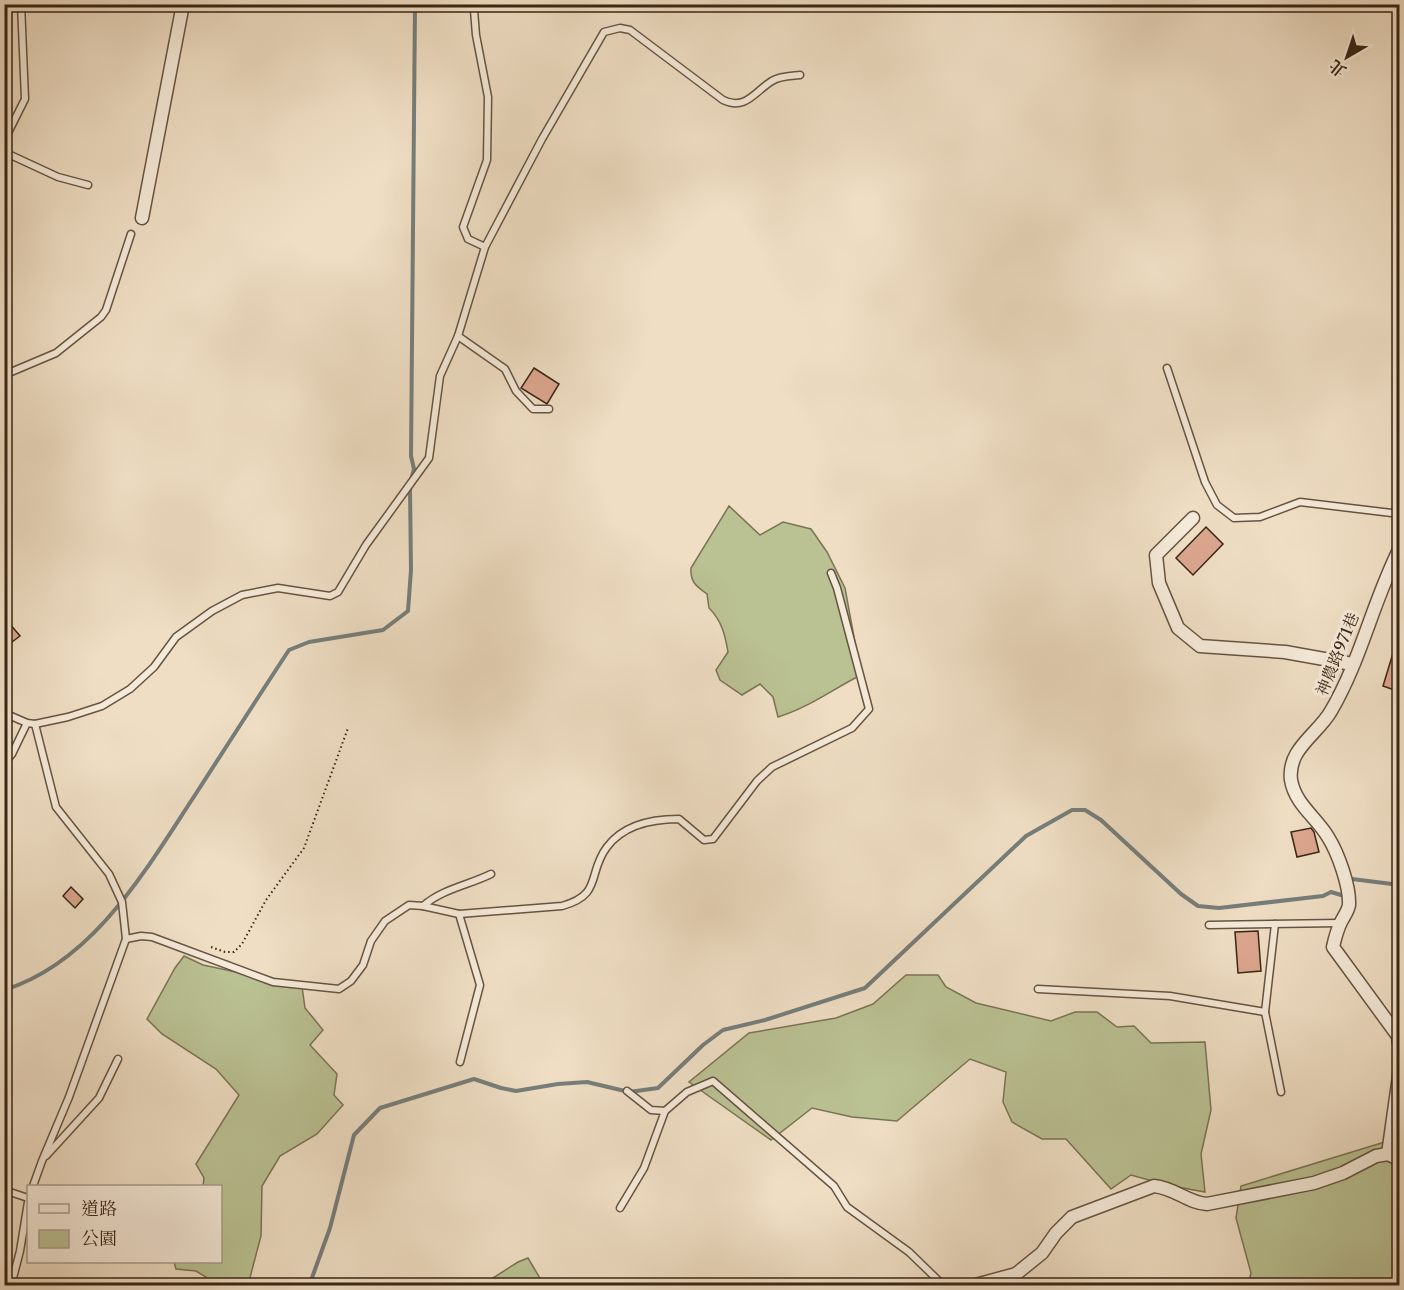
<svg xmlns="http://www.w3.org/2000/svg" width="1404" height="1290" viewBox="0 0 1404 1290" font-family="'Libre Caslon Text','Noto Serif TC',serif">
  <rect width="100%" height="100%" fill="#efdec4"/>
  <filter id="stains"><feTurbulence type="fractalNoise" baseFrequency=".00333" numOctaves="4"/><feColorMatrix values="0 0 0 0 .2 0 0 0 0 .09 0 0 0 0 .02 0 0 0 .5 -.17"/></filter>
  <radialGradient id="worn" r=".72"><stop offset=".6" stop-color="#630" stop-opacity="0"/><stop offset="1" stop-color="#630" stop-opacity=".3"/></radialGradient>
  <!-- green -->
  <g fill="#bac193" stroke="#7a7454" stroke-width="1.5">
    <path d="M729,506L760,535L783,522L811,529L827,552L845,588L861,675C833,689 808,708 778,717L773,697L760,684L742,695L720,680L716,670L728,652C725,635 722,621 709,608L707,594C696,586 690,582 691,568Z"/>
    <polygon points="184,956 203,965 302,986 305,1008 323,1030 310,1045 337,1074 334,1095 343,1105 317,1134 280,1156 262,1186 261,1236 248,1285 204,1285 206,1277 196,1271 176,1269 174,1262 220,1262 220,1186 203,1186 204,1178 196,1164 239,1095 216,1069 162,1034 147,1019 175,968"/>
    <polygon points="906,975 938,975 946,987 976,1003 1051,1021 1075,1012 1097,1012 1117,1027 1134,1026 1151,1043 1205,1042 1211,1110 1201,1154 1205,1192 1167,1185 1131,1175 1111,1189 1066,1139 1042,1139 1012,1122 1003,1102 1006,1072 970,1059 897,1121 852,1117 812,1108 771,1140 689,1082 749,1033 836,1018 873,1004"/>
    <polygon points="1391,1140 1399,1146 1399,1285 1248,1285 1251,1273 1236,1218 1241,1186"/>
    <polygon points="528,1258 544,1285 482,1285 518,1262"/>
  </g>
  <g fill="none" stroke-linecap="round" stroke-linejoin="round">
    <!-- stream -->
    <g stroke="#767e7b" stroke-width="4">
      <polyline points="411,480 414,469 411,456 415,4"/>
      <polyline points="1350,884 1352,879 1400,885"/>
      <path d="M4,990C95,962 148,866 197,792C228,744 258,697 289,650L309,642L383,630L408,611L411,570L410,488"/>
      <polyline points="309,1286 330,1228 354,1135 380,1108 474,1079 501,1088 516,1091 558,1084 587,1082 629,1092 658,1088 703,1045 723,1030 765,1020 865,988 1026,836 1072,810 1085,810 1101,820 1181,894 1198,906 1219,908 1323,896 1331,892 1341,895 1345,893"/>
    </g>
  </g>
  <!-- building -->
  <g fill="#dca68f" stroke="#392615" stroke-width="1.5">
    <polygon points="534,368 559,384 547,404 521,388"/>
    <polygon points="1206,527 1223,544 1193,575 1176,558"/>
    <polygon points="4,617 20,636 4,648"/>
    <polygon points="1397,640 1400,641 1400,692 1383,686"/>
    <polygon points="1311,828 1314,832 1319,852 1297,857 1291,832"/>
    <polygon points="71,887 83,899 75,908 63,896"/>
    <polygon points="1258,931 1261,971 1238,973 1235,932"/>
  </g>
  <g fill="none" stroke-linecap="round" stroke-linejoin="round">
    <!-- service casing -->
    <g stroke="#665441" stroke-width="9">
      <g id="service">
        <polyline points="478,4 474,10 476,35 488,97 487,160 463,227 468,239 485,247"/>
        <polyline points="4,141 25,99 21,4"/>
        <polyline points="4,152 58,177 88,185"/>
        <polyline points="458,336 505,369 516,391 533,409 549,409"/>
        <polyline points="1167,368 1205,482 1217,505 1234,518 1260,517 1300,502 1400,514"/>
        <polyline points="4,375 56,353 101,317 106,310 131,234"/>
        <path d="M4,713L27,723L35,724L68,717L102,706L130,689L154,667L176,637L212,611L242,595L278,588L330,596L338,592L366,545L429,458L440,376L458,336L485,247L542,139L604,32L620,28L630,30L723,100C746,111 755,91 772,81C779,76 791,76 800,75"/>
        <polyline points="4,764 12,754 27,723"/>
        <polyline points="423,906 459,914 480,985 460,1062"/>
        <path d="M459,914L562,906C603,895 587,873 607,847C624,824 652,819 679,819L704,840L713,839L757,781L772,767L852,728L869,709L837,588L831,573"/>
        <polyline points="1275,924 1265,1012 1281,1092"/>
        <polyline points="1209,925 1340,923"/>
        <path d="M126,939L141,936L152,937L273,982L339,989L351,981L363,965L371,941L385,921L409,905L423,906C442,889 469,885 491,874"/>
        <polyline points="1038,989 1170,996 1265,1012"/>
        <polyline points="665,1111 687,1092 713,1081 834,1186 847,1207 909,1252 944,1286"/>
        <polyline points="46,1156 99,1098 118,1059"/>
        <polyline points="33,1186 42,1161 69,1097 126,939 122,902 109,874 56,807 35,724"/>
        <polyline points="4,1190 28,1198"/>
        <polyline points="620,1208 644,1168 665,1111 651,1110 627,1091"/>
        <polyline points="11,1286 20,1251 28,1202"/>
      </g>
    </g>
    <!-- minor casing -->
    <g stroke="#665441" stroke-width="15">
      <g id="minor">
        <polyline points="142,218 183,4"/>
        <polyline points="1193,518 1156,555 1159,583 1178,628 1200,646 1285,652 1352,664"/>
        <path d="M1400,548C1373,601 1361,660 1331,711C1318,734 1287,749 1291,780C1295,804 1316,817 1328,837C1338,853 1350,886 1349,905C1348,911 1344,916 1341,922C1337,930 1335,938 1333,947L1398,1036L1400,1050"/>
        <polyline points="1388,1154 1400,1069"/>
        <path d="M972,1286L1016,1274L1042,1253L1056,1233L1072,1217L1154,1186C1175,1188 1188,1203 1207,1204L1314,1183L1343,1173L1376,1156L1388,1154L1400,1160"/>
      </g>
    </g>
    <!-- path -->
    <polyline stroke="#392615" stroke-width="2" stroke-dasharray="1.5 3" stroke-linecap="butt" points="211,947 225,952 234,952 242,944 266,900 304,848 348,728"/>
    <!-- service -->
    <use href="#service" stroke="#f5ead9" stroke-width="6"/>
    <!-- minor -->
    <use href="#minor" stroke="#f5ead9" stroke-width="12"/>
  </g>
  <g text-anchor="middle" stroke-width="6" stroke-linejoin="round" paint-order="stroke">
    <!-- street labels -->
    <g font-size="16" fill="#392615" stroke="#f5ead9">
      <text transform="translate(1337 654) rotate(-68)" y="6">神農路971巷</text>
    </g>
  </g>
  <!-- margin -->
  <rect width="1404" height="1290" fill="none" stroke="#efdec4" stroke-width="24"/>
  <rect x="6" y="6" width="1392" height="1278" fill="none" stroke="#392615" stroke-width="3"/>
  <rect x="12" y="12" width="1380" height="1266" fill="none" stroke="#392615" stroke-width="1.5"/>
  <!-- legend -->
  <rect x="27" y="1185" width="195" height="78" fill="#f5ead9" stroke="#aa9c8b" stroke-width="1.5"/>
  <rect x="39" y="1204" width="30" height="9" fill="#f5ead9" stroke="#aa9c8b" stroke-width="1.5"/>
  <text x="81" y="1215" font-size="18" fill="#392615">道路</text>
  <rect x="39" y="1230" width="30" height="18" fill="#bac193" stroke="#aa9c8b" stroke-width="1.5"/>
  <text x="81" y="1245" font-size="18" fill="#392615">公園</text>
  <!-- north arrow -->
  <g transform="translate(1347 57) rotate(219)" stroke="#f5ead9" stroke-width="4.5" paint-order="stroke">
  <path d="M0-4.5L10 22L0 15L-10 22Z" fill="#392615"/>
  <text y="-9" font-size="16" font-weight="bold" text-anchor="middle" fill="#392615">北</text>
  </g>
  <rect width="100%" height="100%" filter="url(#stains)"/>
  <rect width="100%" height="100%" fill="url(#worn)"/>
</svg>
